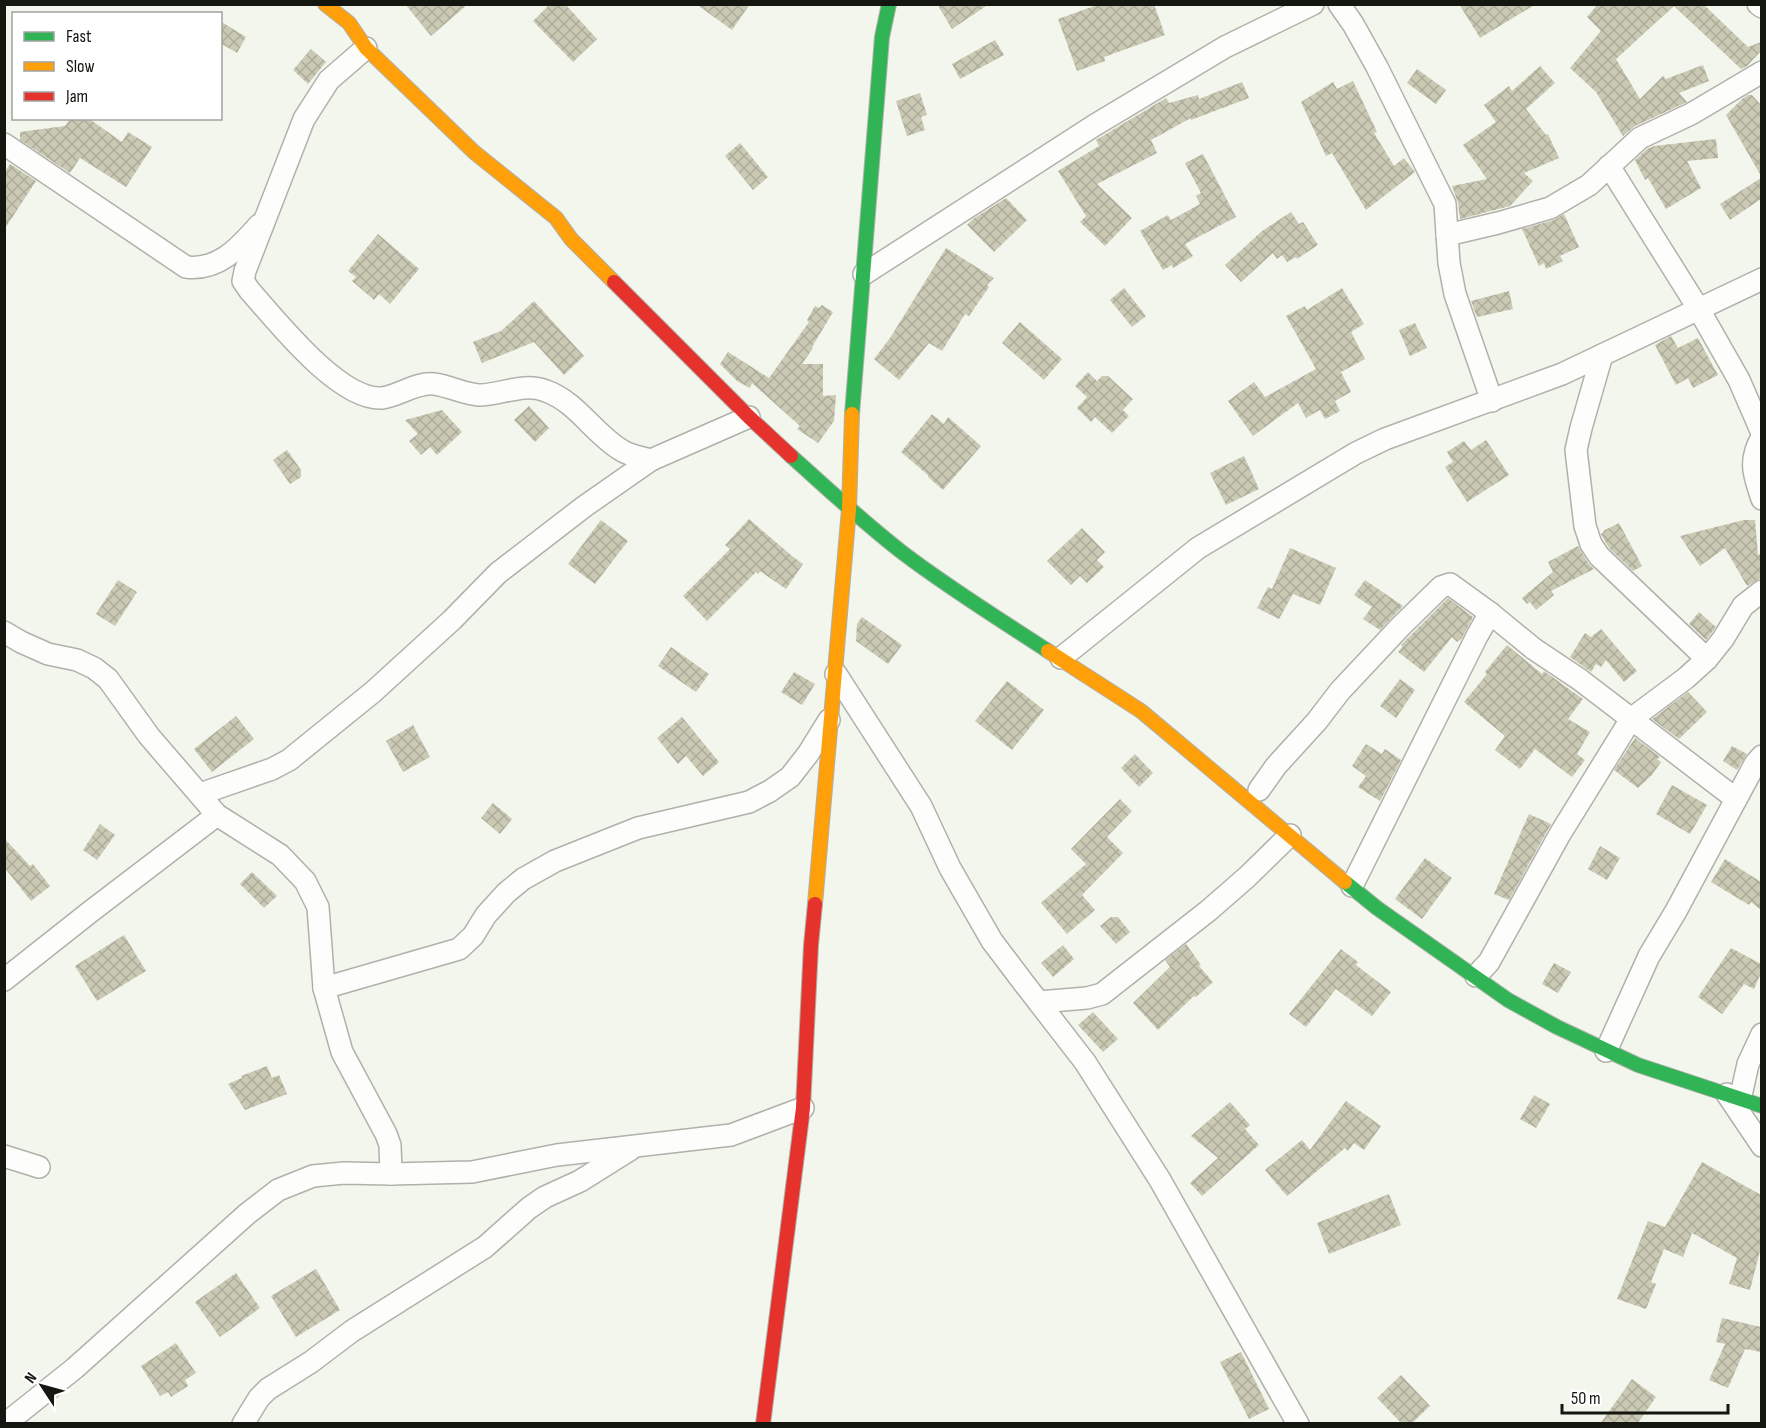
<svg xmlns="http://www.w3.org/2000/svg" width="1766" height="1428" viewBox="0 0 1766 1428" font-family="'Sofia Sans Condensed',sans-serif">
  <defs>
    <pattern id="building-cross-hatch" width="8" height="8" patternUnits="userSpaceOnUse" patternTransform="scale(1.5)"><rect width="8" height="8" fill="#cac9b4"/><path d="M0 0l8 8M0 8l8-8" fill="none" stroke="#adac9a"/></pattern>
  </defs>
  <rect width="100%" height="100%" fill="#f3f6ec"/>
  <!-- building -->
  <g fill="url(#building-cross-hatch)">
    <polygon points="405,4 468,4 431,36"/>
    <polygon points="550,4 565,4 597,39 573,62 533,21"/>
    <polygon points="696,4 750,4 732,30"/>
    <polygon points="937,4 989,4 952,29"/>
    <polygon points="1100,4 1154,4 1165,35 1104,57 1105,61 1077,71 1058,19"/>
    <polygon points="1459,4 1536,4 1480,38"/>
    <polygon points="1598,4 1703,4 1748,47 1761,42 1761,51 1747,66 1741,69 1674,6 1616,59 1640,99 1663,76 1666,79 1703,65 1709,81 1679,93 1687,102 1635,126 1623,136 1596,92 1570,68 1601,31 1587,17"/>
    <polygon points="220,21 246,37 237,53 220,43"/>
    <polygon points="995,40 1004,55 960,79 952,64"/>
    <polygon points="311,49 326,62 308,84 293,70"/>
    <polygon points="1540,66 1555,83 1526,109 1546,135 1548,134 1559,158 1524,173 1533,181 1510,206 1460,219 1458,203 1452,186 1487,179 1463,145 1496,122 1484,105 1509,86 1512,91"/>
    <polygon points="1417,69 1446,90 1436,104 1407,83"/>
    <polygon points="1353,81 1377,132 1374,133 1394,166 1404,158 1415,172 1366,210 1332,153 1326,156 1301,102 1333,82 1337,89"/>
    <polygon points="1242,82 1249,98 1191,120 1191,118 1151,140 1157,153 1097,184 1132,218 1105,246 1080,222 1086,216 1058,171 1099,146 1096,140 1166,98 1169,103 1198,95 1199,99"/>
    <polygon points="920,93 927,115 921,117 925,130 907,136 896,101"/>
    <polygon points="1748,95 1752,95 1761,105 1761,176 1726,115 1742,99"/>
    <polygon points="71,118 88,118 122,142 128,132 152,147 126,187 80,158 70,173 20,140 20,132 65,126"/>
    <polygon points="1716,139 1718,158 1687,161 1701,188 1666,209 1648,178 1645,180 1635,160 1647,149 1654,146"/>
    <polygon points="740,143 768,177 753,190 725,156"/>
    <polygon points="1203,154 1236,217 1185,244 1193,256 1173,268 1172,265 1163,270 1140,231 1168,215 1171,220 1200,204 1196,196 1201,193 1185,163"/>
    <polygon points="10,164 36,181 4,230 4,173"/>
    <polygon points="1761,178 1761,199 1730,220 1720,204"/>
    <polygon points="1006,198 1027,220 994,252 967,225 973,219"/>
    <polygon points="1291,212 1299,224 1303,222 1318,245 1297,259 1296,257 1287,262 1282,255 1277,259 1273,253 1241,282 1225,265 1262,231"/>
    <polygon points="1564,214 1579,247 1560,256 1563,261 1546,269 1544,263 1539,266 1522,229 1554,220"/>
    <polygon points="378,234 419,269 390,304 379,294 374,300 352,281 356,277 348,271"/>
    <polygon points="946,248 994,278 987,285 989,287 969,316 965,314 942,351 929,343 899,380 874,359 890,338"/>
    <polygon points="1124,288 1146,316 1132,327 1110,300"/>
    <polygon points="1342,288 1364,324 1351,332 1365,359 1341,372 1351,392 1335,401 1340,411 1325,419 1320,410 1306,418 1298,403 1253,436 1228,401 1254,382 1265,397 1316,369 1286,316 1305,306 1307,310"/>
    <polygon points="1509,291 1513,309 1477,317 1471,301"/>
    <polygon points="534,301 584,356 564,375 534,342 482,363 473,342 501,331"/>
    <polygon points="822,305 833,312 812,347 813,348 802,364 823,364 823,396 836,395 834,421 818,443 797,429 800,426 752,383 750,388 737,381 720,364 728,352 769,378 809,322 807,320 815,306 819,308"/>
    <polygon points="1020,322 1062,359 1044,380 1002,343"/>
    <polygon points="1415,323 1427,348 1410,356 1399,330"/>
    <polygon points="1671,336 1678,348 1698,338 1718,375 1693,388 1688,378 1676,385 1655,345"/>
    <polygon points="1088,372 1097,381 1102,376 1108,376 1133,399 1123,410 1129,416 1112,433 1095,417 1091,422 1077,408 1087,397 1075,386"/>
    <polygon points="529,406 549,428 535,442 514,420"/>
    <polygon points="442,410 462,432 437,455 430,447 421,455 409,441 418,434 405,420"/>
    <polygon points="932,414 944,424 948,417 981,446 943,490 928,477 929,476 901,452"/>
    <polygon points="1486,440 1509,475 1467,502 1445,467 1453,462 1447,452 1464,441 1471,450"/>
    <polygon points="287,450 301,470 301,477 290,484 273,460"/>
    <polygon points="1244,456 1259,489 1226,505 1210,473"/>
    <polygon points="749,519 792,556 803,564 786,589 760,571 758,574 756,572 707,621 683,596 730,549 725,545"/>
    <polygon points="601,520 628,541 595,584 568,564"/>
    <polygon points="1744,520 1755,520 1758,555 1761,553 1761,578 1747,586 1725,548 1700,566 1680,536"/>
    <polygon points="1619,523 1642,566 1633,571 1609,548 1601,534 1604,532 1603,531"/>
    <polygon points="1082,528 1105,552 1097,560 1104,567 1087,583 1080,576 1071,585 1047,561"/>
    <polygon points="1578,546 1588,563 1594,569 1551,591 1554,595 1536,610 1530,602 1527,604 1522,598 1553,572 1548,562"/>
    <polygon points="1290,548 1336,568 1320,605 1293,594 1279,619 1257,608 1268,587 1272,589"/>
    <polygon points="118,580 137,592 115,626 96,614"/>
    <polygon points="1365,580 1403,606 1380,630 1363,619 1372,607 1354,595"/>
    <polygon points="1448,598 1473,617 1462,638 1457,642 1452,637 1424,672 1398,652 1403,646 1401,645"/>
    <polygon points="1699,612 1716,627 1706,640 1689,624"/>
    <polygon points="862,617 902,645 888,664 856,641 857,624"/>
    <polygon points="1601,629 1637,671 1624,682 1606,660 1601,667 1596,664 1591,672 1570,657 1585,633 1591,637"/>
    <polygon points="1507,645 1542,674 1544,671 1583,699 1568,719 1590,732 1577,754 1585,760 1572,777 1535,749 1520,769 1495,750 1505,736 1464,702 1487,674 1485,672"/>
    <polygon points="671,647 709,674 696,692 658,666"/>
    <polygon points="794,672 815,684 802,705 781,692"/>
    <polygon points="1400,679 1415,690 1396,718 1380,706"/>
    <polygon points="1007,681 1044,710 1012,750 975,721"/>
    <polygon points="1688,692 1707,712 1679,739 1652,719"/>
    <polygon points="236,716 254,739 212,772 194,749"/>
    <polygon points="682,717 719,762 703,776 686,756 678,764 657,738"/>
    <polygon points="413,725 430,757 403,772 386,741"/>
    <polygon points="1635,738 1660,757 1657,759 1661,762 1652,775 1638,788 1614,770"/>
    <polygon points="1366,744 1382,754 1385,749 1401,760 1380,801 1358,787 1366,776 1352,766"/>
    <polygon points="1732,746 1747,754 1737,770 1723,761"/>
    <polygon points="1135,754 1153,773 1139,787 1121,768"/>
    <polygon points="1672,785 1707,805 1690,834 1656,814"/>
    <polygon points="1120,799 1132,811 1107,837 1123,853 1082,895 1095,910 1067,934 1041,903 1086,864 1071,849"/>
    <polygon points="493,803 512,819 500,834 481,818"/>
    <polygon points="1529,814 1551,824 1509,900 1494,894"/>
    <polygon points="100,824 115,835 97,860 83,850"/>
    <polygon points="4,838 30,866 33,864 50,886 31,901 4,867"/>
    <polygon points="1600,846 1620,858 1607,880 1588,869"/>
    <polygon points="1425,858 1452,878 1422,919 1395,899"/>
    <polygon points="1725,859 1761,882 1761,910 1751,902 1749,905 1711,882"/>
    <polygon points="252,872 277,896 264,908 240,884"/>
    <polygon points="1111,917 1118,917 1130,932 1116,944 1100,926"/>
    <polygon points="124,935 146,971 97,1001 75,966"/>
    <polygon points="1186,944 1201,965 1199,966 1213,982 1196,997 1194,996 1158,1030 1133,1003 1170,967 1165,960"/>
    <polygon points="1063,945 1074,959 1053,977 1041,963"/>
    <polygon points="1731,948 1761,964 1761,973 1754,989 1744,984 1722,1014 1698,997"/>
    <polygon points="1341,949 1358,962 1356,965 1391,992 1372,1016 1336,989 1306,1027 1289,1014"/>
    <polygon points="1554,963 1571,972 1558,993 1542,984"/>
    <polygon points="1093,1012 1118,1039 1103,1052 1078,1025"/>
    <polygon points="267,1066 272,1078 279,1075 287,1094 245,1110 228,1084 242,1078 241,1076"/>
    <polygon points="1534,1095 1550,1104 1536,1128 1520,1119"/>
    <polygon points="1346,1101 1381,1126 1364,1150 1354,1143 1348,1151 1345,1148 1287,1196 1265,1170 1302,1140 1310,1150"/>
    <polygon points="1230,1102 1250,1125 1245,1129 1259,1145 1202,1196 1190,1183 1218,1158 1191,1136"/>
    <polygon points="1702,1162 1761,1195 1761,1247 1750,1290 1729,1284 1737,1258 1692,1233 1683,1257 1664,1249 1651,1282 1656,1284 1646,1309 1617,1299 1648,1221 1665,1227"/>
    <polygon points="1389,1194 1401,1225 1329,1254 1317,1223"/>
    <polygon points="316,1269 340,1310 296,1337 271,1296"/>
    <polygon points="236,1273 260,1308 220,1337 195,1302"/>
    <polygon points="1722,1318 1761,1327 1761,1352 1745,1349 1728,1388 1709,1380 1725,1344 1716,1342"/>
    <polygon points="176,1343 196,1373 185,1380 188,1386 171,1397 168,1392 160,1396 141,1366"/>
    <polygon points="1241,1352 1269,1409 1249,1419 1220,1362"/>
    <polygon points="1401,1375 1430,1406 1411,1424 1402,1424 1377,1398"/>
    <polygon points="1632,1379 1656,1397 1637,1424 1600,1424"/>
  </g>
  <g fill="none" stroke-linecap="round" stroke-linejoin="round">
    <!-- street casing -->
    <g stroke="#afb1aa" stroke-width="24">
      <g id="street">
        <polyline points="1339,4 1353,24 1377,67 1445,204 1449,263 1455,294 1492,401"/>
        <polyline points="1758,4 1762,7"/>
        <path d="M366,48L329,80L304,119L245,271L243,281L250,291C276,320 339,401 382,398C399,396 416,382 434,384C450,386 463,394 479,395C502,395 523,382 546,391C577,402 593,433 621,450C630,456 640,457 651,460"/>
        <path d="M4,144L186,267C218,271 239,248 259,225"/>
        <polyline points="1609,166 1698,308 1739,380 1762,433"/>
        <polyline points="1447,235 1498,223 1550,208 1589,185 1640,138 1691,114 1762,72"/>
        <polyline points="864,274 1095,125 1225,47 1313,4"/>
        <polyline points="1602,355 1581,428 1576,450 1585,526 1591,544 1599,556 1707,659"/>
        <path d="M1762,437C1748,461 1754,475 1762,499"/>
        <polyline points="4,632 21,642 48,654 77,660 94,668 108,679 149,736 217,815 280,855 305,881 318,907 324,988 342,1052 386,1134 390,1145 391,1174"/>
        <polyline points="1061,658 1198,548 1356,453 1385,439 1562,374 1762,279"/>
        <polyline points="836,674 921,806 950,868 992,941 1023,982 1085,1062 1160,1180 1298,1424"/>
        <polyline points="1259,790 1276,766 1317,721 1340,691 1400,627 1441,587 1450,584 1490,613 1534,649 1579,679 1736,799"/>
        <polyline points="200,794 272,769 289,760 373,692 452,620 498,573 585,506 651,460 749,417"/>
        <polyline points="1352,886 1477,636 1490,613"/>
        <polyline points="1476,976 1489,962 1560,834 1631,719 1686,678 1707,659 1723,639 1743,606 1762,591"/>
        <polyline points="4,980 90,912 217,815"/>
        <polyline points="324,988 459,949 473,936 486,915 506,893 523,879 555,861 638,828 749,802 770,791 790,777 808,754 829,720"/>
        <polyline points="1039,1002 1087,998 1102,994 1208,911 1247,877 1290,835"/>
        <polyline points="1606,1051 1649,956 1676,911 1755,764 1762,756"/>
        <polyline points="1727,1094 1762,1146"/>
        <polyline points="1740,1100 1748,1064 1762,1034"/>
        <polyline points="4,1156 39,1167"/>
        <polyline points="5,1424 75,1368 247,1214 278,1190 313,1176 344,1173 391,1174 472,1172 557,1155 731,1135 803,1108"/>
        <polyline points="243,1424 259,1398 268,1389 311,1362 352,1331 485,1247 529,1208 545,1197 580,1181 631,1149"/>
      </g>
    </g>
    <!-- fast casing -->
    <g stroke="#afb1aa" stroke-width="16">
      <g id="fast">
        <polyline points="852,414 882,37 889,4"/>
        <path d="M791,456C828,489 864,523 903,553C949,588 999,619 1048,651"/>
        <polyline points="1345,882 1377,908 1508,1000 1557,1027 1638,1065 1762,1106"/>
      </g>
    </g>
    <!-- slow casing -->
    <g stroke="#afb1aa" stroke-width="16">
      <g id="slow">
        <polyline points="325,4 349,23 366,48 474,152 556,218 571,239 614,282"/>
        <polyline points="1048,651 1141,711 1345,882"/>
        <polyline points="815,904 849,509 852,414"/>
      </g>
    </g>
    <!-- jam casing -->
    <g stroke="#afb1aa" stroke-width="16">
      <g id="jam">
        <polyline points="614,282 749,417 791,456"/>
        <polyline points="763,1424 803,1108 811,945 815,904"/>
      </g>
    </g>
    <!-- street -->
    <use href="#street" stroke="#fdfefc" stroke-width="21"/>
    <!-- fast -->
    <use href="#fast" stroke="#30b455" stroke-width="14"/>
    <!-- slow -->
    <use href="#slow" stroke="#ff9f0a" stroke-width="14"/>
    <!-- jam -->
    <use href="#jam" stroke="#e5322d" stroke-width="14"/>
  </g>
  <!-- border -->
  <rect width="1766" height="1428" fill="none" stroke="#141610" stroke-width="12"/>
  <!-- legend -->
  <rect x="12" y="12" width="210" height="108" fill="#ffffff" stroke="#a1a29f" stroke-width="1.5"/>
  <rect x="24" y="32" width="30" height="9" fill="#30b455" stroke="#a1a29f" stroke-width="1.5"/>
  <text x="66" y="42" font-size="18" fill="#141610">Fast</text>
  <rect x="24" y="62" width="30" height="9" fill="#ff9f0a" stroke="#a1a29f" stroke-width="1.5"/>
  <text x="66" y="72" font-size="18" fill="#141610">Slow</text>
  <rect x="24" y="92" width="30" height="9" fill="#e5322d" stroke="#a1a29f" stroke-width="1.5"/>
  <text x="66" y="102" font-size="18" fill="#141610">Jam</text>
  <!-- north arrow -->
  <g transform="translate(42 1386) rotate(306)" stroke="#ffffff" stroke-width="4.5" paint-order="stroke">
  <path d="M0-4.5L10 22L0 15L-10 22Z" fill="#141610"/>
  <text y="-9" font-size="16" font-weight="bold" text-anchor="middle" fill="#141610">N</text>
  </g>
  <!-- scale -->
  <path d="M1562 1404v9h166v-9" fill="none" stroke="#141610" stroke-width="3"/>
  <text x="1571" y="1404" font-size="18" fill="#141610" stroke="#ffffff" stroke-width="4.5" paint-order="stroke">50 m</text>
</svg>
